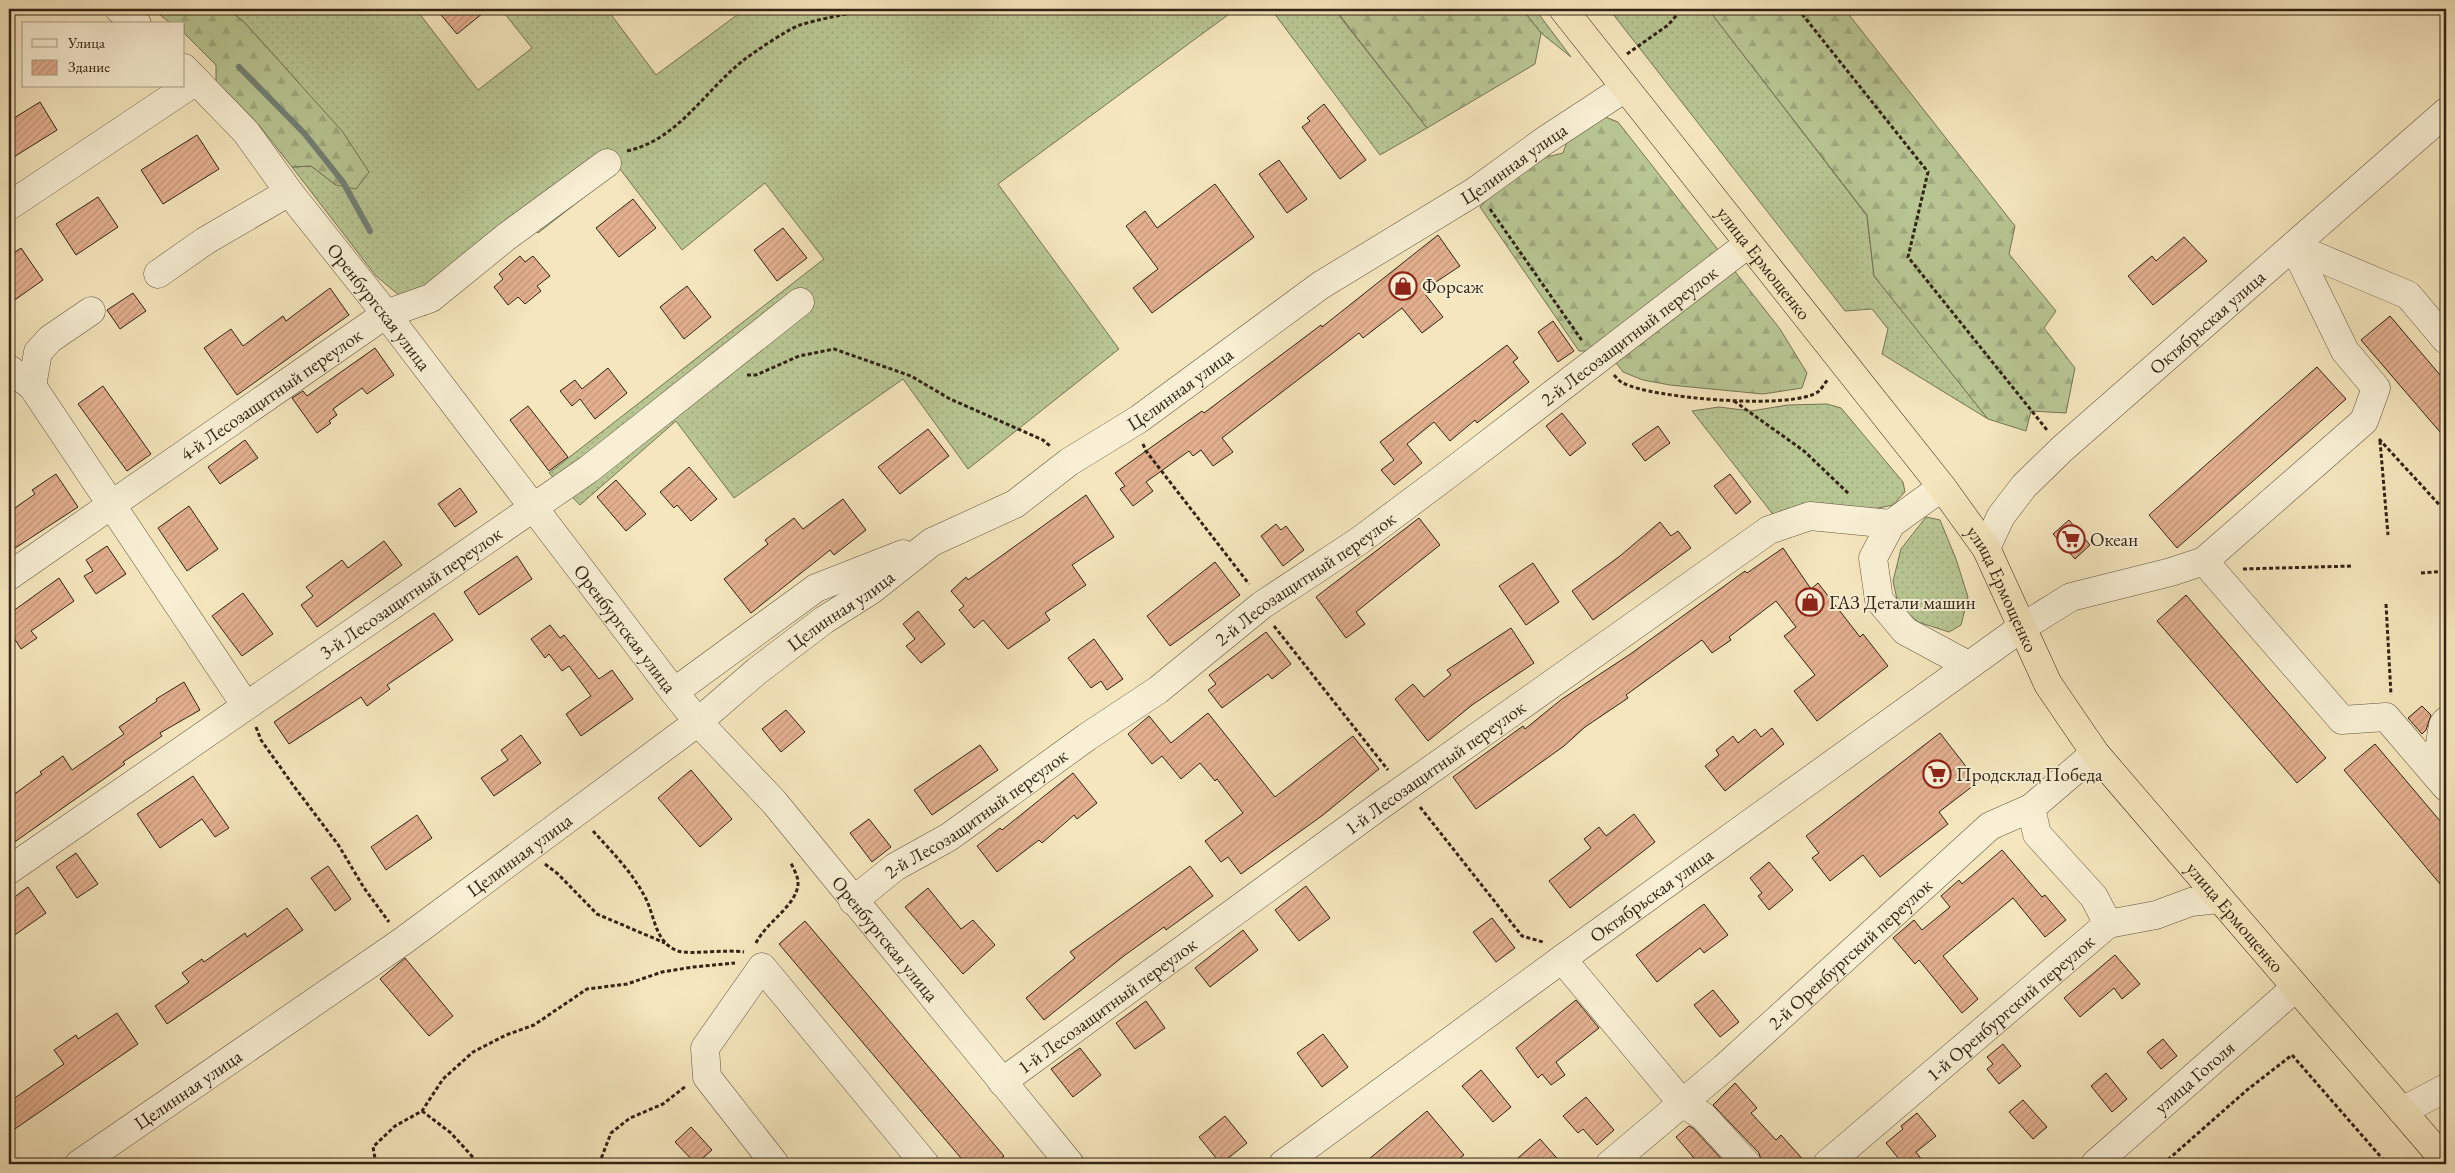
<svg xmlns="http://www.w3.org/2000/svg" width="2455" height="1173" viewBox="0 0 2455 1173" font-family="'EB Garamond',serif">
  <defs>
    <pattern id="grass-dots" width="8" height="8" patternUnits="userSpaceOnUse" patternTransform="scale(1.25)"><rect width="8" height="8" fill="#b8c693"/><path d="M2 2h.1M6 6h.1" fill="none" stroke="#9faa7e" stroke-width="1.8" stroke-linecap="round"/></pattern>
    <pattern id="forest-firs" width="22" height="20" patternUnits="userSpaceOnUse" patternTransform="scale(1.25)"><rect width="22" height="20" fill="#b8c693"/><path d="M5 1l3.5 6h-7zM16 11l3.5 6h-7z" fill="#9faa7e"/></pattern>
    <pattern id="building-hatch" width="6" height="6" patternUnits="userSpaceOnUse" patternTransform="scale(1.25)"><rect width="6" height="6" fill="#e3b08f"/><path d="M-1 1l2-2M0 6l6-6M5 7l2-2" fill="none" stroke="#c3977a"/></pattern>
  </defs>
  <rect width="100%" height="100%" fill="#f5e6bd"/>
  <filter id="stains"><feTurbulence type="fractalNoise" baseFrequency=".004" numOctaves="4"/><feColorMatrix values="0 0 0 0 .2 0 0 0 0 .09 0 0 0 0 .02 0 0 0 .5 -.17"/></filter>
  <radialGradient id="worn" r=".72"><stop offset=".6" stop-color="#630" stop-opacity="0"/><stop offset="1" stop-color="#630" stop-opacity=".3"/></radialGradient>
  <!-- grass -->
  <g fill="url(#grass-dots)" stroke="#757454">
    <polygon points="228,9 424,9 419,13 478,90 532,48 501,9 607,9 656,75 745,9 1236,9 998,184 1119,349 968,469 903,379 734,498 676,421 580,505 549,473 824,259 765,183 682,250 620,169 538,233 535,229 424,316 376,276 292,167 311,166 336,185 299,83 244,22"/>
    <polygon points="1271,9 1334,9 1427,128 1380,155"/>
    <polygon points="1522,9 1535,9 1571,57 1541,33"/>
    <polygon points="1609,9 1708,9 1867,216 1874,276 1988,419 1882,354 1888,329 1872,309 1845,311"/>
    <polygon points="1827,404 1841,408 1903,482 1905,492 1893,505 1859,512 1775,517 1692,411 1719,407 1751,411 1788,405"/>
    <polygon points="1926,517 1940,520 1956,559 1968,597 1961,625 1949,632 1918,622 1898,604 1893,581 1901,549"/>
  </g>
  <!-- forest -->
  <g fill="url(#forest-firs)" stroke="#757454">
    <polygon points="152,9 228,9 244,22 342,131 369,172 356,189 336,185 311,166 292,167 258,124 216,81 216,65 184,33 184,24 172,24"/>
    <polygon points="1335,9 1522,9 1541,33 1535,64 1427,128"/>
    <polygon points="1708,9 1854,9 1850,16 2015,226 2009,254 2056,311 2044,328 2075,368 2066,413 2031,411 2026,431 1988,419 1874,276 1867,215"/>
    <polygon points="1600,115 1618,122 1780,329 1807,373 1802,388 1763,394 1670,385 1643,380 1623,372 1613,359 1602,351 1579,351 1480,207 1503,182 1542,155 1551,156 1563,153 1569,136"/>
  </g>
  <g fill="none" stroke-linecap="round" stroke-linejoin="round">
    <!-- stream -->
    <polyline stroke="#738076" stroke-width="6" points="239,67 304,133 343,182 370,231"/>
  </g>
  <!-- building -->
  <g fill="url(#building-hatch)" stroke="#322314">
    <polygon points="436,9 488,9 457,34"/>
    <polygon points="40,102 57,130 9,160 9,121"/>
    <polygon points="1324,104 1366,160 1340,179 1302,127 1310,121 1307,118"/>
    <polygon points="197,135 219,169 163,204 141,170"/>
    <polygon points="1279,160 1307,199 1287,213 1259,174"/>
    <polygon points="1215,184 1254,237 1152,313 1133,288 1158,269 1126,226 1145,211 1157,228"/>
    <polygon points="98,197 118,227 76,255 56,224"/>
    <polygon points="633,199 656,228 619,257 596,228"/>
    <polygon points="783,228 807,258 777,281 754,250"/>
    <polygon points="1438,235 1460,266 1436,282 1437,284 1425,294 1443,317 1422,333 1402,308 1363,338 1359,333 1222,438 1233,452 1213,466 1201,450 1193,456 1189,451 1146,482 1153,491 1133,506 1120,489 1125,486 1115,473 1202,411 1204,413 1321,325 1322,327"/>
    <polygon points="2184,237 2207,261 2153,305 2128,276 2152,256 2156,261"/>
    <polygon points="21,248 43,280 9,304 9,256"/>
    <polygon points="520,256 525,262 533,256 550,276 537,286 541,291 525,304 518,297 508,305 494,287 503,279 499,274"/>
    <polygon points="687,286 711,317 684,339 660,307"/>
    <polygon points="330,288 349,315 237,395 204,348 231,329 243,346 283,316 286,321"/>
    <polygon points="133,293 146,311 120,329 107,310"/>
    <polygon points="2390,316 2446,382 2446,439 2361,340"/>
    <polygon points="1553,321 1574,351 1558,362 1538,332"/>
    <polygon points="1507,345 1518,358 1513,362 1529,382 1477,423 1475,420 1450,441 1434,422 1407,444 1422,463 1394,485 1381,470 1394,460 1380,442"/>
    <polygon points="375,348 394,375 367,394 362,388 333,409 337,415 329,421 331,423 317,433 292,398 303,391 307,396"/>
    <polygon points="2317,367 2346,399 2177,548 2149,515"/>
    <polygon points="608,368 627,393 595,419 580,399 572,406 560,391 575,380 582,389"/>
    <polygon points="103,386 151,454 127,471 78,404"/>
    <polygon points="528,406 568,457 549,471 510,420"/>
    <polygon points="1562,413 1586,443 1570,456 1546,426"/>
    <polygon points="1658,426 1670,443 1645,461 1632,444"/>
    <polygon points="928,429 949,456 900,494 878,467"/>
    <polygon points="245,440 258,458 220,484 208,467"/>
    <polygon points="689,467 717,499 691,521 677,505 674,508 660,492"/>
    <polygon points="56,474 78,507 9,552 9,512 35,494 32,490"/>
    <polygon points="1730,474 1751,502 1736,514 1714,486"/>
    <polygon points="616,480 646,514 626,531 597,497"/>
    <polygon points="460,488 477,512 455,527 438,504"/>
    <polygon points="1086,495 1114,537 1072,565 1086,585 1045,613 1050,620 1008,649 983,620 974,628 959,610 964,606 951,591 966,577 968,580"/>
    <polygon points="843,499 866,530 834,555 830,550 751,613 724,579 768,544 765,540 794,518 803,529"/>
    <polygon points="189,506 218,549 187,571 158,528"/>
    <polygon points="1419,518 1440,545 1356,612 1365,624 1346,638 1316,597"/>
    <polygon points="2069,520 2090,545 2075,559 2053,534"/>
    <polygon points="1660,522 1671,536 1678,531 1691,548 1593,620 1572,591 1620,556"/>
    <polygon points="1276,524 1281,530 1286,526 1304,550 1283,566 1261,536"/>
    <polygon points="384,541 402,565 317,627 301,605 313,596 306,587 342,560 348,568"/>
    <polygon points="107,546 126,574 96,594 84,576 93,571 86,560"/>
    <polygon points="1783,548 1811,589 1818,583 1860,637 1863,634 1888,666 1817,721 1794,691 1815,675 1784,636 1796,627 1776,601 1729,637 1731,640 1712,653 1702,640 1626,695 1628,698 1585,727 1564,746 1476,809 1453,777 1523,726 1525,729 1562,699 1629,655 1745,571 1747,573"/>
    <polygon points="517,556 532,579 479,615 464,592"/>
    <polygon points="1215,562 1240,595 1170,646 1147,616"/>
    <polygon points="1533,563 1559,602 1526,625 1499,586"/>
    <polygon points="59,578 74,601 31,631 37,638 21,649 9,630 9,614"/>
    <polygon points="243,593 273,634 242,656 212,616"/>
    <polygon points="2186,595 2326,758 2297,783 2157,621"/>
    <polygon points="918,611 945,644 921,663 906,646 915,639 903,624"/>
    <polygon points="434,613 453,640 387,685 390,689 367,706 361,697 289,744 274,722"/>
    <polygon points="550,625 560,638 564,635 599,679 612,670 633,699 581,736 566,714 591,696 569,666 562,671 549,654 545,658 531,639"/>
    <polygon points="1511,628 1534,663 1472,705 1428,741 1395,699 1413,684 1424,697 1451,675 1447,670"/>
    <polygon points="1266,632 1291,664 1272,679 1268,674 1222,708 1208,690 1216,684 1209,675"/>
    <polygon points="1094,639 1123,679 1107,690 1101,681 1091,688 1068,658"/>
    <polygon points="184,682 200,710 160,733 162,736 123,762 125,764 9,846 9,798 42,774 40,772 63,756 72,770 124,734 119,727 157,701 156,699"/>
    <polygon points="2422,706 2431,715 2426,730 2422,734 2408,718"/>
    <polygon points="786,710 805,732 781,752 762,729"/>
    <polygon points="1208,713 1275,797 1353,736 1379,769 1323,815 1241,874 1228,857 1221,862 1205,841 1243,813 1217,779 1215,781 1200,763 1181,779 1162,756 1152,764 1128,734 1149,716 1171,743"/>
    <polygon points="1772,728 1784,744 1725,791 1705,766 1719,755 1716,750 1733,736 1738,743 1755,729 1761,737"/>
    <polygon points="1940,733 1978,782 1939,812 1948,824 1880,877 1863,855 1830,881 1812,858 1819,853 1806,836"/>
    <polygon points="521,735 541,763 494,796 481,778 508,760 501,750"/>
    <polygon points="2375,744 2446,828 2446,891 2344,770"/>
    <polygon points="980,745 998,770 932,815 914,790"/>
    <polygon points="691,770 732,819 700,847 658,798"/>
    <polygon points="1073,773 1097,803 1077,819 1074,815 1042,843 1039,840 997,872 977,846 1000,828 1002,830"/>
    <polygon points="193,776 229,828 215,837 202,819 160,848 137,814"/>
    <polygon points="1634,814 1655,842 1570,908 1549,881 1591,848 1584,839 1599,827 1606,836"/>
    <polygon points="417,815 432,838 386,870 371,847"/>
    <polygon points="869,819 891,847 872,862 850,833"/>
    <polygon points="2002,850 2042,897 2045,895 2066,920 2045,937 2013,898 1943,956 1978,999 1962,1013 1919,960 1915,964 1893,938 1914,920 1922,930 1950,907 1941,896 1959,880 1962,884"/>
    <polygon points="76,853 98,884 77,898 56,867"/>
    <polygon points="1769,862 1793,890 1769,910 1758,896 1762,893 1750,878"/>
    <polygon points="328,866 351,899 335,911 311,878"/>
    <polygon points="1190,866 1213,896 1166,930 1164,927 1125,955 1044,1020 1026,998 1075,958 1070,952"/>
    <polygon points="1306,886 1330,918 1299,941 1275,910"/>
    <polygon points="28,887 46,913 9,939 9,901"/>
    <polygon points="928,888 961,929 973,920 995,945 963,974 905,907"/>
    <polygon points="1704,904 1728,935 1704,953 1700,948 1657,982 1636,955"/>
    <polygon points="287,908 303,930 167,1024 155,1006 189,982 182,973 202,959 204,962 245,933 247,937"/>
    <polygon points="1492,918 1515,948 1496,962 1473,932"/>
    <polygon points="805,921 1004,1156 994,1164 966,1164 779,944"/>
    <polygon points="1243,930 1258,950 1210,987 1195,968"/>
    <polygon points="2115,955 2140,984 2122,999 2114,988 2080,1017 2064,998"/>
    <polygon points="405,958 453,1016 429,1036 380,979"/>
    <polygon points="1713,990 1739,1022 1720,1037 1694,1005"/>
    <polygon points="1576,1000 1599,1028 1556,1062 1565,1075 1551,1085 1542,1074 1538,1078 1516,1048"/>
    <polygon points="1146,1001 1165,1028 1135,1049 1116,1023"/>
    <polygon points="117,1013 138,1044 9,1133 9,1102 64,1064 54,1050 76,1035 78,1039"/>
    <polygon points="1323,1034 1348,1067 1322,1087 1297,1053"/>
    <polygon points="2163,1039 2177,1056 2161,1069 2147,1052"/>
    <polygon points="2003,1044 2021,1066 1999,1084 1987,1069 1993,1064 1987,1057"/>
    <polygon points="1080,1048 1101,1075 1073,1097 1051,1069"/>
    <polygon points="1481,1070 1511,1107 1493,1122 1462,1086"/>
    <polygon points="2106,1073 2127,1099 2112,1112 2091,1086"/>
    <polygon points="1735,1083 1757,1108 1751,1113 1776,1140 1781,1135 1807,1164 1762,1164 1759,1153 1713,1105"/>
    <polygon points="1586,1097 1614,1130 1597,1145 1583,1129 1578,1133 1563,1116"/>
    <polygon points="2023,1100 2047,1127 2033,1139 2009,1112"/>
    <polygon points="1427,1111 1464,1155 1453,1164 1363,1164"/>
    <polygon points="1917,1113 1936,1136 1916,1152 1925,1164 1903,1164 1886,1143 1903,1129 1901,1126"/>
    <polygon points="1225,1116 1247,1143 1221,1164 1199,1137"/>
    <polygon points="1689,1126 1693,1128 1726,1164 1699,1164 1676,1137"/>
    <polygon points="691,1127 712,1150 696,1164 675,1142"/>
    <polygon points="1540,1139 1562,1164 1511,1164"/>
  </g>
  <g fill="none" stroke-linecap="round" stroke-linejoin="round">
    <!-- minor casing -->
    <g stroke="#63543e" stroke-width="29">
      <g id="minor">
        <polyline points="119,9 137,24"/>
        <path id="s1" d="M184,68L246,132L289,192L386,314L674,692L698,722L774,802L1070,1164"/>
        <polyline points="9,206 196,81"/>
        <polyline points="2294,247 2345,351 2376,388 2364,421 2204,561 2342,720 2386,717 2446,787"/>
        <polyline points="2294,247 2408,295 2446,340"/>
        <polyline points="158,274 205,241 289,192"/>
        <polyline points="9,369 32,386 246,706"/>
        <polyline points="32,386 38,352 50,339 91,311"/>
        <polyline points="1942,487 1891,524 1873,558 1879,600 1905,631 1968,665"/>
        <path id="s2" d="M1986,548L2001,516L2024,486L2062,449L2446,112"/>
        <path id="s3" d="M9,576L386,314L431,298L506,237L607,163"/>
        <polyline points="674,692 816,588 903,554"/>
        <polyline points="2435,774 2443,725 2446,721"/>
        <polyline points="2031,808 2037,834 2094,897 2108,924"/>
        <path id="s4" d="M9,870L589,469L800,302"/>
        <path id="s5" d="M853,901L895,867L949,837L1087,737L1158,690L1262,605L1359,541L1450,473L1748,244"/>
        <polyline points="1562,959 1682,1103 1703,1116 1747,1164"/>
        <path id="s6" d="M1002,1082L1374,810L1769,530L1810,516L1891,524"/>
        <polyline points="2402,1111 2446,1088"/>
        <path id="s7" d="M79,1164L403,941L698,722L757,671L824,620L870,591L932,542L1015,504L1069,462L1139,419L1321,285L1474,192L1544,141L1625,88"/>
        <polyline points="775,1164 707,1077 705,1048 762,967 925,1164"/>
        <path id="s8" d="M1283,1164L1562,959L2021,628L2071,597L2171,572L2204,561"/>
        <path id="s9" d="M1610,1164L1724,1068L1990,826L2031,808L2095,753"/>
        <path id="s10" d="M1827,1164L2108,924L2156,915L2191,902L2219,899"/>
        <path id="s11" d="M2095,1164L2295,988"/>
      </g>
    </g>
    <!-- highway casing -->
    <g stroke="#322314" stroke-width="29">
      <g id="highway">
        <path id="s12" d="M1563,9L1942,487L1986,548L2048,684L2095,753L2446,1162"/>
      </g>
    </g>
    <!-- path -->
    <g stroke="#322314" stroke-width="3" stroke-dasharray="4 2.5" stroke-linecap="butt">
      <polyline points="1798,9 1928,172 1908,257 2047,430"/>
      <polyline points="1627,54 1668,25 1682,9"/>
      <path d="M627,151C678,140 705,90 745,59C756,51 788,29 800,25C823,18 848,14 871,9"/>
      <polyline points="1490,209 1583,342"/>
      <polyline points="747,375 756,375 799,356 834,349 911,376 950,399 1043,440 1050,446"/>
      <path d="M1614,375C1617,378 1619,381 1623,383C1650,398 1795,411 1819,391C1822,388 1825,383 1828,379"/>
      <polyline points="1734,401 1804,451 1849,494"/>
      <polyline points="2379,439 2446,512"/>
      <polyline points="2380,441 2388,535"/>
      <polyline points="1143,444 1146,451 1249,584"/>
      <polyline points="2243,569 2352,566"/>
      <polyline points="2421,573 2446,571"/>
      <polyline points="2386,604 2391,695"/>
      <polyline points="1274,626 1388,770"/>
      <polyline points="256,727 261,740 293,785 339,846 364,888 389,922"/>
      <polyline points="1420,807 1522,936 1543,942"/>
      <path d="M593,831C613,853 634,874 647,901C655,919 656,943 678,951C690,955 726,949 744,952"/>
      <polyline points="545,864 558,874 597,914 665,943"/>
      <path d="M756,943C766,922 799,904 798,882C798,876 793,868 791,863"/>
      <polyline points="422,1111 451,1133 479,1164"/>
      <polyline points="376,1164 373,1147 395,1126 422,1111 443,1079 473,1052 506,1035 534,1025 587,989 627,984 662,972 693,967 735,963"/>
      <polyline points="599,1164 611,1133 630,1118 663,1104 686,1086"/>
      <polyline points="2163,1164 2247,1090 2292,1055 2387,1164"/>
    </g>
    <!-- minor -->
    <use href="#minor" stroke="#f8efd4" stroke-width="28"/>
    <!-- highway -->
    <use href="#highway" stroke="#f5e6bd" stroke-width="28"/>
  </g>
  <!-- icons -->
  <defs>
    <g id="shop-ring" transform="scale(1.4375)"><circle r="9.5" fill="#f8efd4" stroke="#8f2418" stroke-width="1.5"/><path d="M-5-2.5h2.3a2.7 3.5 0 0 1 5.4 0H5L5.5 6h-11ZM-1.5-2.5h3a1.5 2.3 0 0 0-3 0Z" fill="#8f2418"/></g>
    <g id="supermarket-ring" transform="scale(1.4375)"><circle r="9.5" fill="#f8efd4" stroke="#8f2418" stroke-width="1.5"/><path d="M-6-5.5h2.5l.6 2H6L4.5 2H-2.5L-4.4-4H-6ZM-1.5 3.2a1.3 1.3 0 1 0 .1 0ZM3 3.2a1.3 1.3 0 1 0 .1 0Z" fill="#8f2418"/></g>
  </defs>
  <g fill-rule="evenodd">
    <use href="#shop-ring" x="1403" y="286"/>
    <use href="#supermarket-ring" x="2071" y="539"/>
    <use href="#shop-ring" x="1810" y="602"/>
    <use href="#supermarket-ring" x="1937" y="774"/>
  </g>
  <g text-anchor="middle" stroke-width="4" stroke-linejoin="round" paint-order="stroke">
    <!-- street labels -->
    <g font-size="19" fill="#322314" stroke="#f8efd4">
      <text dy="7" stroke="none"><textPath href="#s7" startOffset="1752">Целинная улица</textPath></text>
      <text dy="7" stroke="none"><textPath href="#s12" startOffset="324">улица Ермощенко</textPath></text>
      <text dy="7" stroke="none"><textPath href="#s1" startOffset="309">Оренбургская улица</textPath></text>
      <text dy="7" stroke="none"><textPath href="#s2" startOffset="319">Октябрьская улица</textPath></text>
      <text dy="7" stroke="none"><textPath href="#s5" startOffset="961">2-й Лесозащитный переулок</textPath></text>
      <text dy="7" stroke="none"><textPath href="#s7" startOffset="1349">Целинная улица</textPath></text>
      <text dy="7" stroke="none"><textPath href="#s3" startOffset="319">4-й Лесозащитный переулок</textPath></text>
      <text dy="7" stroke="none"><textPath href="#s5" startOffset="556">2-й Лесозащитный переулок</textPath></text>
      <text dy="7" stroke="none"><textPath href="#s12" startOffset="729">улица Ермощенко</textPath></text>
      <text dy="7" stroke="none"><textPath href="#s4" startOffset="488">3-й Лесозащитный переулок</textPath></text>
      <text dy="7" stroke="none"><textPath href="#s7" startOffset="942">Целинная улица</textPath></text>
      <text dy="7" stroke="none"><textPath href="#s1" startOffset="714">Оренбургская улица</textPath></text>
      <text dy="7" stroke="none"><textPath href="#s6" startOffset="535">1-й Лесозащитный переулок</textPath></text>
      <text dy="7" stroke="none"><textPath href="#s5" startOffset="151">2-й Лесозащитный переулок</textPath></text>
      <text dy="7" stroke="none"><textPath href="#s7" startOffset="538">Целинная улица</textPath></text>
      <text dy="7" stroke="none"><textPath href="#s8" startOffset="456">Октябрьская улица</textPath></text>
      <text dy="7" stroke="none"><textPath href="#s12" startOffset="1134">улица Ермощенко</textPath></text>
      <text dy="7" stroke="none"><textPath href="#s1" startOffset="1119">Оренбургская улица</textPath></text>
      <text dy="7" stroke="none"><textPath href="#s9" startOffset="319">2-й Оренбургский переулок</textPath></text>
      <text dy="7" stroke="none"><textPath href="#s6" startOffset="130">1-й Лесозащитный переулок</textPath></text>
      <text dy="7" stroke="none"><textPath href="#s10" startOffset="241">1-й Оренбургский переулок</textPath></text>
      <text dy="7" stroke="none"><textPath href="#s11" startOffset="132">улица Гоголя</textPath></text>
      <text dy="7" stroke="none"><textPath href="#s7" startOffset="132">Целинная улица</textPath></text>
    </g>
    <!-- poi labels -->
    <g font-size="19" fill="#322314" stroke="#f8efd4" text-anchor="start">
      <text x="1422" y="293">Форсаж</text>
      <text x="2090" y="546">Океан</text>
      <text x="1829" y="609">ГАЗ Детали машин</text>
      <text x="1956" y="781">Продсклад Победа</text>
    </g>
  </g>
  <!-- margin -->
  <rect width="2455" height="1173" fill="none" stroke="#f5e6bd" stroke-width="30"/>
  <rect x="10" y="10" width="2435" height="1153" fill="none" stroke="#322314" stroke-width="2.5"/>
  <rect x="15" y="15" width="2425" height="1143" fill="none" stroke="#322314"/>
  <!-- legend -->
  <rect x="22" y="22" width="162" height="65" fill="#f8efd4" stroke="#a99d87"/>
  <rect x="32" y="39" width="25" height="8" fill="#f8efd4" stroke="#a99d87"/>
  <text x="68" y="48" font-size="15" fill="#322314">Улица</text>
  <rect x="32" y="60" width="25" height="15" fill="url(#building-hatch)" stroke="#a99d87"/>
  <text x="68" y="72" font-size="15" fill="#322314">Здание</text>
  <rect width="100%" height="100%" filter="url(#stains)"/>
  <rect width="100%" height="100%" fill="url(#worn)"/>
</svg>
